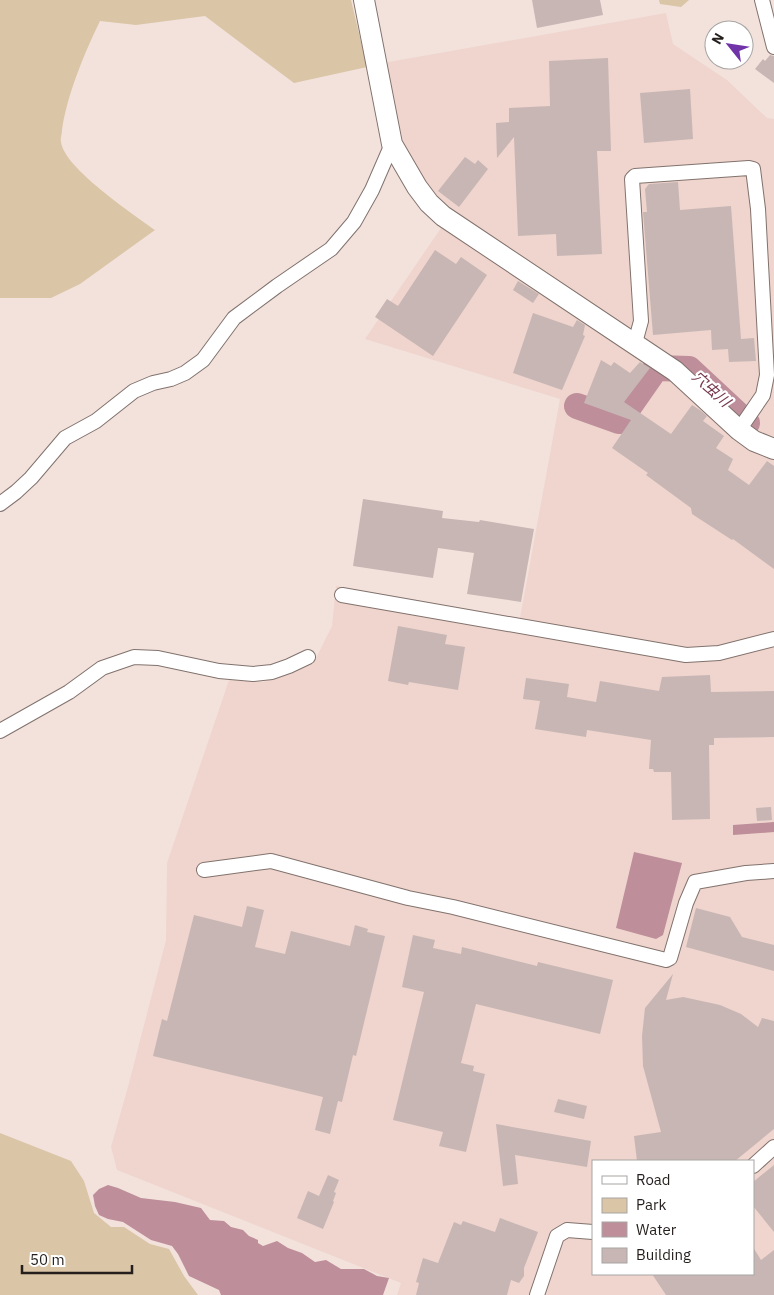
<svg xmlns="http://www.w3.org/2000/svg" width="774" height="1295" viewBox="0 0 774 1295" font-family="'IBM Plex Sans','Noto Sans JP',sans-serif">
  <rect width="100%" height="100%" fill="#f3e2dc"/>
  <!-- built -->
  <path fill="#efd5cd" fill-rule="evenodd" d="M666,13L673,44L727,80L767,118L774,119V1295H397L401,1283L117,1170L111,1147L129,1083L166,940L167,863L229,680L263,682L291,673L314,662L332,626L336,586L520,618L560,399L365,339L452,212L421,182L394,122L383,63ZM593,1161H753V1274H593Z"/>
  <!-- green -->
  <g fill="#dac5a6">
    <path d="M0,0H351L367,67L294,83L205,16L136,25L100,21C84,54 67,95 62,130C62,134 60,139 61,142C64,168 133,214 155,230L80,284L51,298H0Z"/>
    <polygon points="659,0 689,0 681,7 660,4"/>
    <polygon points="0,1133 71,1161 84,1181 94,1213 111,1227 124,1227 150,1244 169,1249 184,1276 198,1295 0,1295"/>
  </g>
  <!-- water -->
  <g fill="#be8e9a">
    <polygon points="774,822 774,832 733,835 733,825"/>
    <polygon points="634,852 682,863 663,935 656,939 616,928"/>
    <polygon points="108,1185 118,1188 141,1198 175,1202 201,1208 210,1220 224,1221 231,1227 243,1230 249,1236 258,1240 258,1243 263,1246 277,1241 288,1248 302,1253 315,1262 326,1260 341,1269 364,1269 377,1276 389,1278 383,1295 221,1295 219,1290 189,1276 178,1254 172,1246 151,1240 123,1222 108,1219 99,1215 95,1206 93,1195 99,1189"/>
  </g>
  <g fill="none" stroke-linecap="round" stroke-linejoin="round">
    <!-- river -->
    <polyline stroke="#be8e9a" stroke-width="26" points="577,406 619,421 656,368 689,369 747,423"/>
  </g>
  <!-- building -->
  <g fill="#c8b6b5">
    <polygon points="532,0 600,0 603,15 537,28"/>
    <polygon points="770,55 774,56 774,83 755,69 763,59 765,61"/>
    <polygon points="608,58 611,151 597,151 602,254 557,256 556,234 518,236 514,137 497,158 496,123 509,122 509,108 550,106 549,61"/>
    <polygon points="690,89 693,139 644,143 640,93"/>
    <polygon points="465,157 475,164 478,160 488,169 459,207 438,191"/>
    <polygon points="678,182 680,210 731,206 741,339 754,338 756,361 729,362 728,349 712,350 711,330 653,335 643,212 647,212 645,189 649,184"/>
    <polygon points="435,250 456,264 461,257 487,275 433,356 375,317 387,299 398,306"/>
    <polygon points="518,281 539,294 533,303 513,290"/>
    <polygon points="533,313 573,327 577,320 585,325 583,335 585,336 562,390 513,373"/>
    <polygon points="601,360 611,366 614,362 630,373 640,362 650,368 624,402 671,434 692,405 700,410 707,416 703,421 724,436 716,448 733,459 728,470 749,485 767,461 774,466 774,569 733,539 732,540 692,514 691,508 646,475 648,473 612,448 631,420 584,403"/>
    <polygon points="363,499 443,511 442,518 479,522 480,520 534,529 521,602 467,594 474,553 438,548 433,578 353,566"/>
    <polygon points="398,626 447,635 445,644 465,647 458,690 409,682 408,685 388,681"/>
    <polygon points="710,675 711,692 774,691 774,737 714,738 714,745 709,745 710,819 672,820 671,772 654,772 653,769 649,769 651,740 587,730 586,737 535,729 540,701 523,699 526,678 569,684 567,697 596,702 600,681 659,691 662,677"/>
    <polygon points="771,807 772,820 757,821 756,808"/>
    <polygon points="247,906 264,910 255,947 285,954 291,931 350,946 355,925 368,929 367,932 385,936 356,1056 353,1055 342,1102 338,1101 330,1134 315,1130 323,1097 153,1056 162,1019 167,1021 194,915 242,927"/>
    <polygon points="696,908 730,917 742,937 774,945 774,971 686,947"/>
    <polygon points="413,935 435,940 433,948 461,954 462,947 537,966 538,962 613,980 600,1034 476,1004 461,1063 474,1066 473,1071 485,1074 466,1152 439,1146 443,1132 393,1120 424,992 402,987"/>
    <polygon points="673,974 666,1000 683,997 720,1005 741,1014 758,1027 762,1018 774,1021 774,1129 735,1161 637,1161 634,1136 661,1132 643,1066 642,1036 645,1008"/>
    <polygon points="558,1099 587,1106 584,1119 554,1112"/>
    <polygon points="496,1124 591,1141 587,1167 515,1155 518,1184 503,1186"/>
    <polygon points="774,1165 774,1232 753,1206 753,1182"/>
    <polygon points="328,1175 339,1180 334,1192 336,1193 333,1201 334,1202 323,1229 297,1218 308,1191 319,1196"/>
    <polygon points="500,1218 538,1232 524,1268 524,1276 519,1283 511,1280 507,1295 416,1295 419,1283 416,1282 423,1258 438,1263 454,1222 461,1225 463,1221 495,1232"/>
    <polygon points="753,1247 761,1260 774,1250 774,1295 666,1295 652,1274 753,1274"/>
  </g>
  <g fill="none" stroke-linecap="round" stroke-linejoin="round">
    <!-- street casing -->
    <g stroke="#81726d" stroke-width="16">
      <g id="street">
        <polyline points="762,0 774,47"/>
        <polyline points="635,343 641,321 632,179 635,176 749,168 753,169 758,209 767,375 763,395 739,430"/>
        <polyline points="0,504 16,492 31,478 65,438 96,421 134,391 153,383 171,379 185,373 203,360 234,318 277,286 331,249 354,222 372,190 392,144"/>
        <polyline points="342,595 686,655 719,653 774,639"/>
        <polyline points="0,731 69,692 102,668 134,657 158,658 219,671 253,674 272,672 289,666 308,657"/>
        <polyline points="204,870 271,861 408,898 453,907 666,960 670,958 686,903 695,882 746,873 774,871"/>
        <polyline points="753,1166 774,1147"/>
        <polyline points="537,1295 557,1236 567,1230 593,1232"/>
      </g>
    </g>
    <!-- secondary casing -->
    <g stroke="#81726d" stroke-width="22">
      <polyline id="secondary" points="364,0 392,144 417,187 429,203 443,216 675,371 739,430 754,441 774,449"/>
    </g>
    <!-- street -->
    <use href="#street" stroke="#fff" stroke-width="14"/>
    <!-- secondary -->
    <use href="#secondary" stroke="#fff" stroke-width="20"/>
  </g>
  <g text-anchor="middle" stroke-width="4.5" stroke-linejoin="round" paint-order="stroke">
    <!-- water labels -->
    <g font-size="15" font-style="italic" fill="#76384c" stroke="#fff">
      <text transform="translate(711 389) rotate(42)" y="5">穴虫川</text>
    </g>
  </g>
  <!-- legend -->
  <rect x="592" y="1160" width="162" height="115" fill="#ffffff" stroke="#a7a5a4"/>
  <rect x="602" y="1176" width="25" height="8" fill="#ffffff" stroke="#a7a5a4"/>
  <text x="636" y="1185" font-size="15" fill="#241e1c">Road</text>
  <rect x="602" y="1198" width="25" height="15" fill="#dac5a6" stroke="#a7a5a4"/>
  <text x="636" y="1210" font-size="15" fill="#241e1c">Park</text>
  <rect x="602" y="1222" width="25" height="15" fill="#be8e9a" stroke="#a7a5a4"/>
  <text x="636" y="1235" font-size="15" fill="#241e1c">Water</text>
  <rect x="602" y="1248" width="25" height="15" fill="#c8b6b5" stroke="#a7a5a4"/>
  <text x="636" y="1260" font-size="15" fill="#241e1c">Building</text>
  <!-- north arrow -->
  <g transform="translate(729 45) rotate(300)"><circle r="24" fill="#ffffff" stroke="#a7a5a4"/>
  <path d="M0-4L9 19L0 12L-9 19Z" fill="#7133a8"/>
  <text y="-8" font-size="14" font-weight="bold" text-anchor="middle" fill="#241e1c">N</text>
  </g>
  <!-- scale -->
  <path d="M22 1265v8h110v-8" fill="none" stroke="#241e1c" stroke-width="2.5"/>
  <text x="30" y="1265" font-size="15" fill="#241e1c" stroke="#ffffff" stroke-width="4" paint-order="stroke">50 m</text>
</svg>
